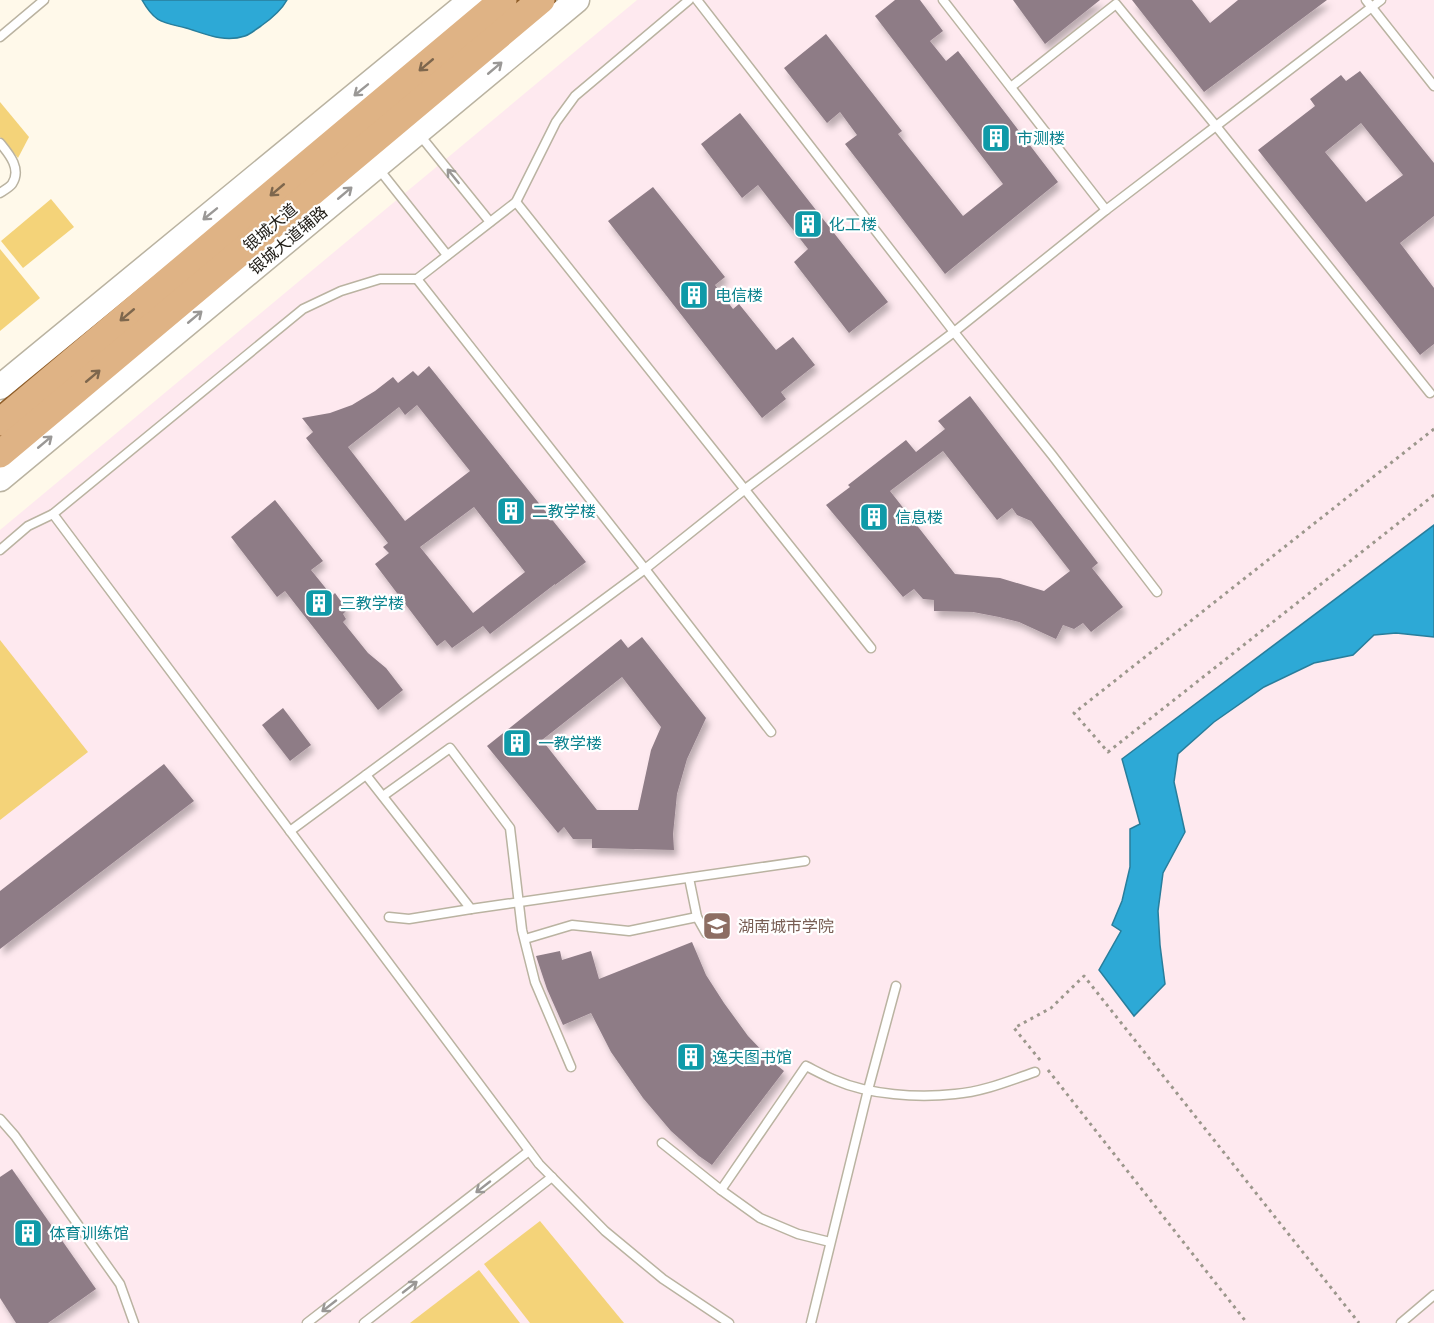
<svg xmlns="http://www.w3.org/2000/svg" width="1434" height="1323" viewBox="0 0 1434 1323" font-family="'Nunito Sans','Noto Sans SC',sans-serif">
  <defs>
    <filter id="shadow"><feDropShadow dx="3.5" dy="6" stdDeviation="3" flood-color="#0004"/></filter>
  </defs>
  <rect width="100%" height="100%" fill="#fff9ea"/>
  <!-- education -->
  <polygon fill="#fee9ef" points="637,0 1434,0 1434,1323 0,1323 0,530"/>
  <!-- green -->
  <g fill="#f4d379">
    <polygon points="0,102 29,137 18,158 0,137"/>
    <polygon points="51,199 74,227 23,268 1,241"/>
    <polygon points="0,249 40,298 0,331"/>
    <polygon points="0,640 88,752 0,820"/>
    <polygon points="540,1221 624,1323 530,1323 484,1264"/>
    <polygon points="479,1270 520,1323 410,1323"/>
  </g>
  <!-- water -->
  <g fill="#2da9d6" stroke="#287e9c" stroke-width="1.5">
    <path d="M142,0H287C281,11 271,19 261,26C256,29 251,34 245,36C224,43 206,34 186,28C162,22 155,23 142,0Z"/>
    <polygon points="1434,525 1434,637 1396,633 1374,635 1353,655 1314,663 1264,687 1214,722 1178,754 1174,782 1185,832 1163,873 1158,911 1160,945 1165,984 1134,1016 1099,970 1121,931 1112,925 1122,901 1130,867 1130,829 1140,824 1122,759"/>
  </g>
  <!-- building -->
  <g fill="#8e7c86" fill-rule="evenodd" filter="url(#shadow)">
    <polygon points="895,0 920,0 943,31 930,41 946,61 958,51 1058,182 945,274 845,144 857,135 840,112 827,123 784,68 826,34 902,131 898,134 963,216 1003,184 875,16"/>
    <polygon points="1013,0 1100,0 1045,44"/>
    <polygon points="1132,0 1192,0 1210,23 1238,0 1327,0 1204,92"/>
    <path d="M1360,71L1434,163V216L1400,243L1434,288V344L1420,355L1258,150L1315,106L1310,99L1341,75L1346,81ZM1361,123L1403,175L1366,202L1325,152Z"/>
    <polygon points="740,113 888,302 849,333 794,262 808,249 758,185 742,198 701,144"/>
    <polygon points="653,187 725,277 715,285 733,309 739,304 776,350 793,337 815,365 781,392 786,399 762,418 608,221"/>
    <path d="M429,366L586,562L555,585V584L490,634L483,626L452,648L445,640L437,646L375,564L389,553L383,547L388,543L306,438L313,432L302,418L330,413L352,405L375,391L393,377L398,383L413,371L418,376ZM417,405L470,471L405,521L348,447L399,407L405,415ZM474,507L525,572L473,613L420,547Z"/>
    <path d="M970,396L1098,563L1092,568L1123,607L1091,632L1083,623L1074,629L1063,625L1056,639L1019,622L999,617L973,612L934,611V600L923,599L914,589L903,597L826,505L850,487L848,485L906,440L916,452L945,429L938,421ZM943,451L997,520L1012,508L1017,515L1031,521L1070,571L1044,591L1000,578L955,574L890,491Z"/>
    <polygon points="275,500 323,561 311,570 332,596 335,593 347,610 343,614 346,619 343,622 368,653 386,668 403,690 378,710 285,591 277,597 231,537"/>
    <path d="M642,637L706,718L687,759L677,794L673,834L674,850L592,848V839H573L564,827L558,833L487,746L621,639L628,648ZM622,677L661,727L651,750L638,810H597L542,740Z"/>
    <polygon points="283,708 311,745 290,761 262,725"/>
    <polygon points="164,764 194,801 0,949 0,891"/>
    <polygon points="692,942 706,975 724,1003 748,1036 772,1061 784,1071 712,1165 699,1156 671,1131 643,1098 611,1052 591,1013 563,1025 547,989 536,956 560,951 562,960 591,951 599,979"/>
    <polygon points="12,1169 96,1289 48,1323 16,1323 0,1298 0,1177"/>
  </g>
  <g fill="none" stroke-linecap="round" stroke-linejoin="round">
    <!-- lane casing -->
    <g stroke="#bab3a1" stroke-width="11">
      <g id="lane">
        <polyline points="697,0 954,332 1052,455 1157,592"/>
        <polyline points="943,0 1106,210 1381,0"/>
        <polyline points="1366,0 1434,86"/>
        <polyline points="0,37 44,0"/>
        <polyline points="1011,87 1116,4 1216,126 1430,393"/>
        <polyline points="419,134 490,222"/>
        <path d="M0,143C9,154 22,169 12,184C10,187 3,191 0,193"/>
        <polyline points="378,168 447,255"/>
        <polyline points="516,202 871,648"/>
        <polyline points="417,279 645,569 771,732"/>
        <polyline points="53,514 539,1164 605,1231 663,1279 729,1323"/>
        <polyline points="0,550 28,526 53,514 303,309 341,291 380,279 417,279 516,202 556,122 575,96 689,0"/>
        <polyline points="366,775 471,909 805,861"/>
        <polyline points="383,796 450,748 510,828 522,930 535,982 571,1067"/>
        <polyline points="290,831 645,569 744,490 954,332 1106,210"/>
        <polyline points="689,878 697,917 706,933"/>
        <polyline points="389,917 409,919 471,909"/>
        <polyline points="525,939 572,925 629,931 697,917"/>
        <polyline points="0,1119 15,1136 120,1284 134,1323"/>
        <polyline points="662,1143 721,1190 760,1218 798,1234 830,1242"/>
        <path d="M721,1190L806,1066C816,1071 825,1076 835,1080C869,1095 918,1098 955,1094C982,1092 1009,1081 1035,1072"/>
        <polyline points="307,1323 529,1151"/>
        <polyline points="364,1323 552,1177"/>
        <polyline points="811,1323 868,1090 896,986"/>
        <polyline points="1401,1323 1434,1295"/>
      </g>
    </g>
    <!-- secondary casing -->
    <g stroke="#bab3a1" stroke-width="27">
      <g id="secondary">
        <polyline points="0,387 471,0"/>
        <polyline points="0,479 577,0"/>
      </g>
    </g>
    <!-- primary casing -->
    <g stroke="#8e5d29" stroke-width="30">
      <g id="primary">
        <polyline points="0,422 503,0"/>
        <polyline points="0,454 541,0"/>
      </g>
    </g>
    <!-- path -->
    <g stroke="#9c978c" stroke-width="3" stroke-dasharray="3 4.5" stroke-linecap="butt">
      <polyline points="1434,429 1074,713 1108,752 1434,495"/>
      <polyline points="1040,1060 1014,1028 1051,1008 1084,976 1359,1323"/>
      <polyline points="1048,1070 1247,1323"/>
    </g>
    <!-- lane -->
    <use href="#lane" stroke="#fff" stroke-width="8"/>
    <!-- secondary -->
    <use href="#secondary" stroke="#fff" stroke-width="24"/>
    <!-- primary -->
    <use href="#primary" stroke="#dfb385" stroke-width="27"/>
  </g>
  <!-- one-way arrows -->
  <defs><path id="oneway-shaft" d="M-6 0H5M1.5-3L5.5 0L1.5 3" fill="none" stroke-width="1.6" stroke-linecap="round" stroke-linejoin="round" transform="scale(1.5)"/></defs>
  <g stroke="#7e674d">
    <use href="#oneway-shaft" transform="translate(426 65) rotate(140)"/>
    <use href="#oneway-shaft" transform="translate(277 190) rotate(140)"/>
    <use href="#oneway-shaft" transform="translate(127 315) rotate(140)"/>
    <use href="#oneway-shaft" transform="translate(93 376) rotate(-40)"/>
  </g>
  <g stroke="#9a9896">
    <use href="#oneway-shaft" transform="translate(495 68) rotate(-40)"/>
    <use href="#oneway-shaft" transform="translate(361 90) rotate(141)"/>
    <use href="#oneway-shaft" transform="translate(453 176) rotate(-129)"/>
    <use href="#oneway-shaft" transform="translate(345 193) rotate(-40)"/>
    <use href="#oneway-shaft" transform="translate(210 214) rotate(141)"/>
    <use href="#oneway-shaft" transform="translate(195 317) rotate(-40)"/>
    <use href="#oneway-shaft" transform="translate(45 442) rotate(-40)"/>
    <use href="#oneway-shaft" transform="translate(483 1187) rotate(142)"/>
    <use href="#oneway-shaft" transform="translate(410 1287) rotate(-38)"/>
    <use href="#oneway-shaft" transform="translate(329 1306) rotate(142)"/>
  </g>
  <!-- icons -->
  <defs>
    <g id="building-square" transform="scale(1.5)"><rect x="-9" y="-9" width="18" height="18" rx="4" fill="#0f9aa8" stroke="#fff"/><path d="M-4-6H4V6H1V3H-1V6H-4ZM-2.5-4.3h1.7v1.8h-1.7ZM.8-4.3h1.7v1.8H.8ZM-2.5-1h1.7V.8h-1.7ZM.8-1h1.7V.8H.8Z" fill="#fff"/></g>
    <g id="university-square" transform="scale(1.5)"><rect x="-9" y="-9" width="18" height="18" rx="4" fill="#8d6e63" stroke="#fff"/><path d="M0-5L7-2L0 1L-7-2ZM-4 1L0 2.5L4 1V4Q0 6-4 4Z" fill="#fff"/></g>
  </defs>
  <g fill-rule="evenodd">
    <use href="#building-square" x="996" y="138"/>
    <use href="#building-square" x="808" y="224"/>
    <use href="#building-square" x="694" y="295"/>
    <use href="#building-square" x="511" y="511"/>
    <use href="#building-square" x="874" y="517"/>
    <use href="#building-square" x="319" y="603"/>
    <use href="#building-square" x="517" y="743"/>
    <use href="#university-square" x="717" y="926"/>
    <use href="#building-square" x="691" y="1057"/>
    <use href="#building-square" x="28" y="1233"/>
  </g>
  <g text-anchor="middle" stroke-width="4.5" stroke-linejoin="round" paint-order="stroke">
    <!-- culture labels -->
    <g font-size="16" fill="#0d838f" stroke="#fff" text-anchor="start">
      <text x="1017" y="144">市测楼</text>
      <text x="829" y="230">化工楼</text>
      <text x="715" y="301">电信楼</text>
      <text x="532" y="517">二教学楼</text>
      <text x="895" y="523">信息楼</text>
      <text x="340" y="609">三教学楼</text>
      <text x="538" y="749">一教学楼</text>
      <text x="712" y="1063">逸夫图书馆</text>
      <text x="49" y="1239">体育训练馆</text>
    </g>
    <!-- street labels -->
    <g font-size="16" fill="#1e1b15" stroke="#fff">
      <text transform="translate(270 227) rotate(-40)" y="6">银城大道</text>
      <text transform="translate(288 240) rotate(-40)" y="6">银城大道辅路</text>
    </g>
    <!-- education labels -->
    <g font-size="16" fill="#785e54" stroke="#fff" text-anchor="start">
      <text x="738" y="932">湖南城市学院</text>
    </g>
  </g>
</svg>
